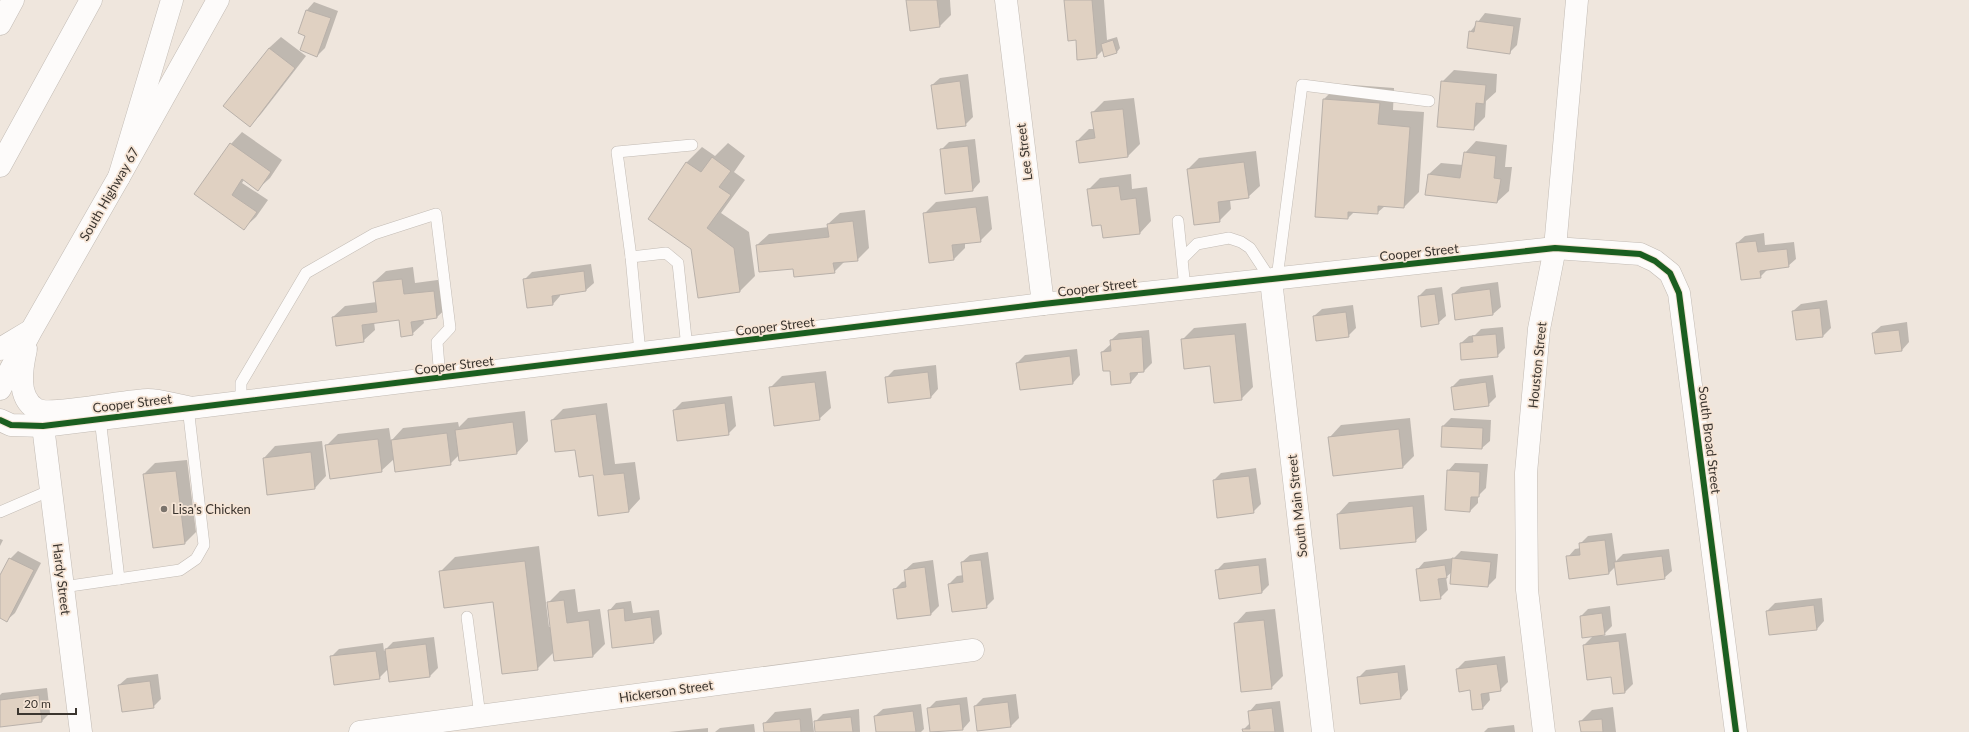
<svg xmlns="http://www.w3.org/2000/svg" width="1969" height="732" viewBox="0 0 1969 732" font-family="Lato,sans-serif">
  <rect width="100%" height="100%" fill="#efe6dd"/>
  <!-- shadow -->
  <g fill="#0003">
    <polygon points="907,0 950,0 951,15 940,26"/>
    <polygon points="1065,0 1104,0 1107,40 1117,37 1120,48 1117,52 1105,56 1103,50 1096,57 1076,39"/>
    <polygon points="314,2 338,11 325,48 317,56 306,35 299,33 307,10"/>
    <polygon points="1485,13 1521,18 1517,45 1509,53 1470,32"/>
    <polygon points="281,37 306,56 261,114 250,126 269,48"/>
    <polygon points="1454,70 1497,74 1496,92 1486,101 1485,117 1473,129 1442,82"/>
    <polygon points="968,74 973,117 965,125 932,85 940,78"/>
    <polygon points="1339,84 1394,88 1393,110 1424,112 1419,192 1404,207 1385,206 1377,213 1354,212 1348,218 1324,99"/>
    <polygon points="1134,98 1140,144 1128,156 1080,162 1077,141 1089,129 1094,129 1092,113 1104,101"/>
    <polygon points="242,132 282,160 270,178 258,189 244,180 242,183 268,200 256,217 244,228 195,194 231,144"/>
    <polygon points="975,139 980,182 973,190 941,150 949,142"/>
    <polygon points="1476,141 1507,145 1505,167 1512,167 1509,191 1497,202 1429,174 1441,163 1463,165 1465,153"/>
    <polygon points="728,143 745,156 734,172 745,180 721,213 749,232 755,276 740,291 699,297 692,248 649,218 687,162 702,147 715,156"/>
    <polygon points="1256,151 1260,186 1248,197 1230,200 1231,209 1219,221 1188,169 1199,158"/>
    <polygon points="1131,174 1132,189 1147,187 1151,221 1140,233 1102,223 1088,190 1100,178"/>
    <polygon points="988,196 992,229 980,241 965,243 965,248 954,259 924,214 936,202"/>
    <polygon points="865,210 869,248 857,260 845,261 834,272 757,245 769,234 829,227 828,224 840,213"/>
    <polygon points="1764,233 1765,245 1794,242 1796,259 1788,266 1768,269 1760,277 1737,243 1745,236"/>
    <polygon points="591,264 594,283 586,290 560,294 560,296 553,304 524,280 532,272"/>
    <polygon points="413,267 415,283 445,279 449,306 437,317 423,319 424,323 412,334 399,319 374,322 375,330 363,341 333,317 345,306 377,302 374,282 386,271"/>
    <polygon points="1498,282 1501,307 1493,314 1453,294 1461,287"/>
    <polygon points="1442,287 1446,316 1438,323 1419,296 1426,289"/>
    <polygon points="1827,300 1831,328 1823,336 1797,339 1793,311 1801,304"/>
    <polygon points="1353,305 1356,328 1348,336 1314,316 1322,309"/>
    <polygon points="1907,322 1909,342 1902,350 1873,333 1881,326"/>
    <polygon points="1246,323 1253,387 1241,399 1211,365 1182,340 1194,328"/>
    <polygon points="1503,327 1505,348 1497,356 1461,343 1469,336 1475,335 1481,329"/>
    <polygon points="1149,330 1152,363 1144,371 1138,371 1138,374 1131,382 1110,370 1102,352 1111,344 1111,340 1119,333"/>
    <polygon points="1077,349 1080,375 1073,383 1017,363 1025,355"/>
    <polygon points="936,365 938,389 931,397 886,378 894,370"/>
    <polygon points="826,371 831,408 819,419 770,388 782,376"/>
    <polygon points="1493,375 1496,397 1488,405 1452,387 1460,379"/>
    <polygon points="732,396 736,426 728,434 674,410 682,402"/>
    <polygon points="607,403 615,464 635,462 640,499 629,511 594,474 576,449 552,420 563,409"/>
    <polygon points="525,411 528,441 517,453 459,455 450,464 394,459 381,471 326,446 338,434 389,428 391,441 403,428 458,422 459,427 468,418"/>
    <polygon points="1410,418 1414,456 1402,468 1330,437 1341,425"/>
    <polygon points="1451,418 1491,420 1490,441 1482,448 1442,446 1443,426"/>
    <polygon points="322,441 326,476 315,488 264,458 275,446"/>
    <polygon points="187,460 196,532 185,543 144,474 155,463"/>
    <polygon points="1455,463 1488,464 1486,488 1478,496 1478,503 1470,511 1448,471"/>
    <polygon points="1256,468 1261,504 1253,512 1214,480 1221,473"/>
    <polygon points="1424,495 1427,530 1415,541 1338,514 1349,502"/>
    <polygon points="1612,533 1616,561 1623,554 1669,549 1672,571 1664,578 1616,566 1609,573 1568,557 1575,549 1581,548 1580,544 1588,536"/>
    <polygon points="0,539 3,540 0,546"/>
    <polygon points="539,546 549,627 551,627 549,602 560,591 575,589 578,612 600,609 605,644 593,656 555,660 554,652 537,669 494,601 440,572 455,557"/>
    <polygon points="18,551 41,563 15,613 7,620 0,617 0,577 10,559"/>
    <polygon points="1461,551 1498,554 1496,578 1488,586 1452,572 1446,577 1448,590 1440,598 1417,570 1424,562 1454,558"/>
    <polygon points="988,552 994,599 986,607 949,584 957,576 964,575 962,562 970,555"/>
    <polygon points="1266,558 1269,585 1262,592 1216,571 1224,563"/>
    <polygon points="933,560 939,606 931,614 898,618 894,590 902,582 906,581 905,570 913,563"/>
    <polygon points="1822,598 1824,621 1817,629 1767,611 1775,603"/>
    <polygon points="631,601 633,613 659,610 662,634 654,642 609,611 616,603"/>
    <polygon points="1610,606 1612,626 1602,636 1626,633 1633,684 1625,692 1614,693 1612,676 1584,645 1594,635 1581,616 1588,609"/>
    <polygon points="1275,609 1283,676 1271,688 1235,624 1246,612"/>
    <polygon points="434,637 438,668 430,676 388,669 379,678 331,657 339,649 383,643 384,651 393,642"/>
    <polygon points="1505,656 1508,682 1500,690 1489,692 1490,700 1483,708 1457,669 1465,661"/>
    <polygon points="1405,665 1408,690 1401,698 1358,678 1366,670"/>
    <polygon points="158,674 161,699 153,707 119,685 127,678"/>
    <polygon points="47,688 50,713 42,721 0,726 0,695 2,693"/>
    <polygon points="1016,694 1019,718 1011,726 975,706 983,698"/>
    <polygon points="967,697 970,721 963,729 931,732 928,709 936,701"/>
    <polygon points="1280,701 1284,732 1244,732 1243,730 1250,723 1249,712 1256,704"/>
    <polygon points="921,704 924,729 921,732 877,732 875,716 883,709"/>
    <polygon points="1613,707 1616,732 1582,732 1580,722 1592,710"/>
    <polygon points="811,708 814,732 765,732 764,724 775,712"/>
    <polygon points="859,709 860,732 816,732 815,722 823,714"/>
    <polygon points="754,724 755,732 715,732 720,728"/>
    <polygon points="1514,725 1515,732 1484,732 1488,728"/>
    <polygon points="708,728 708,732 669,732"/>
  </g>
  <!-- building -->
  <g fill="#e0d1c2" stroke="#b9b1aa">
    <polygon points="906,0 937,0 940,27 910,31"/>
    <polygon points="1064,0 1092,0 1097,58 1077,60 1076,40 1068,41"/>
    <polygon points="306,10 331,18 317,57 300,50 305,36 298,33"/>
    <polygon points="1476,21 1514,26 1510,54 1467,48 1469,31 1474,32"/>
    <polygon points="1113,40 1117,53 1104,57 1101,44"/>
    <polygon points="269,48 295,68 250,127 223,106"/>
    <polygon points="960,81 966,126 937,129 931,85"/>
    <polygon points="1441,81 1486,85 1484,104 1476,103 1474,130 1437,127"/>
    <polygon points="1323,99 1380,103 1378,124 1410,127 1404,208 1378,206 1378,214 1348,212 1348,219 1315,217"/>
    <polygon points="1123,109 1128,157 1079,163 1076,141 1095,138 1091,112"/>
    <polygon points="230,143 271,172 258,191 242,179 232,195 257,212 244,230 194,194"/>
    <polygon points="968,146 973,191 945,194 940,149"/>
    <polygon points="1464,152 1496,156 1494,178 1501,179 1497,203 1425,195 1428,174 1460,178"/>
    <polygon points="712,157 731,171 719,187 731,195 707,228 734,248 740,292 698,298 691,249 648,219 686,162 701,172"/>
    <polygon points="1244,162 1249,198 1218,202 1220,222 1194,225 1187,169"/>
    <polygon points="1119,186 1121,200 1136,198 1140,234 1103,238 1101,225 1092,226 1087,189"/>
    <polygon points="976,207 981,242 952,245 954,260 929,263 923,213"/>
    <polygon points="853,221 858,261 833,263 835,273 794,277 793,269 759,272 756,245 829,237 827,224"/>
    <polygon points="1756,241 1758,252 1787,249 1789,267 1760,271 1761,278 1741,280 1736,243"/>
    <polygon points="584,271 586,291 552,296 553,305 527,308 523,279"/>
    <polygon points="402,279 404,294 434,291 437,318 411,322 413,335 401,337 399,320 362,325 364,342 336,346 332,317 377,312 373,282"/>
    <polygon points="1490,289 1493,315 1455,320 1452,294"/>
    <polygon points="1435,294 1439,324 1421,327 1418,296"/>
    <polygon points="1820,308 1823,337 1796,340 1792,311"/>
    <polygon points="1346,312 1349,337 1316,341 1313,316"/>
    <polygon points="1899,330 1902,351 1875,354 1872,333"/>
    <polygon points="1235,334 1242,400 1214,403 1210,366 1184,369 1181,339"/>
    <polygon points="1496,334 1498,357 1461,360 1460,343 1473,342 1472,336"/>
    <polygon points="1142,337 1144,372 1130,373 1131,383 1111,385 1110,371 1103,371 1101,352 1111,351 1110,340"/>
    <polygon points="1070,356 1073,384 1020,390 1016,363"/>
    <polygon points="928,372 931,398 888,403 885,377"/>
    <polygon points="815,382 820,420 774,426 769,387"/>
    <polygon points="1486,382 1489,406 1454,410 1451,387"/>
    <polygon points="725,403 729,435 677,441 673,410"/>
    <polygon points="596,414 604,475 624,473 629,512 598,516 593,475 579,477 575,450 555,452 551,420"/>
    <polygon points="513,422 517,454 459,461 455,430"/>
    <polygon points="1442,426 1483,428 1482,449 1441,447"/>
    <polygon points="1399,429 1403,468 1333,476 1328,437"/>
    <polygon points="447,433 451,465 395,472 391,440"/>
    <polygon points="378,439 382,472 330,479 325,445"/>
    <polygon points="311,452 315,489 267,495 263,458"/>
    <polygon points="1447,470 1480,472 1479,497 1471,497 1470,512 1445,510"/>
    <polygon points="176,471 185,544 153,548 143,474"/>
    <polygon points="1249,476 1254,513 1217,518 1213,480"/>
    <polygon points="1413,506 1416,542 1340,549 1337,514"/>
    <polygon points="1605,540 1609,574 1569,579 1566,556 1580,555 1579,543"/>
    <polygon points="1662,556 1665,579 1617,585 1614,562"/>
    <polygon points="9,558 34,570 7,622 0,618 0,575"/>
    <polygon points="1452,558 1491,562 1488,587 1450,584"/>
    <polygon points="981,560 987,608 952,612 948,584 963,582 961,562"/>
    <polygon points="525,561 538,670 502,674 493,602 444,608 439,571"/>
    <polygon points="1259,565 1262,593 1219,599 1215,570"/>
    <polygon points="1445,565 1447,578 1438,579 1441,599 1420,601 1416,569"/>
    <polygon points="925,567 931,615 897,619 893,589 906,587 904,570"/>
    <polygon points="564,600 567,623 589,620 593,657 554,661 547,602"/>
    <polygon points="1814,605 1817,630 1769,635 1766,611"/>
    <polygon points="624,608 625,621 651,617 654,643 612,648 608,610"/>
    <polygon points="1602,613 1605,635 1582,638 1580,616"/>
    <polygon points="1264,620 1272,689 1241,692 1234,623"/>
    <polygon points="1619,641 1625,693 1613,694 1611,677 1587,680 1583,645"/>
    <polygon points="426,644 430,677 389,682 385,649"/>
    <polygon points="376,651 380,679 334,685 330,656"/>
    <polygon points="1497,664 1501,691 1481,694 1483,709 1472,710 1470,690 1459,692 1456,669"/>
    <polygon points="1398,672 1401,699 1360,704 1357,677"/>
    <polygon points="150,681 154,708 122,712 118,685"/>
    <polygon points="39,695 42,722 0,727 0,700"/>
    <polygon points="1008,702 1011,727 977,731 974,706"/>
    <polygon points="960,704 963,730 930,732 927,708"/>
    <polygon points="1272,708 1275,732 1243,732 1242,729 1250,729 1248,711"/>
    <polygon points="913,711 916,732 876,732 874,716"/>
    <polygon points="851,717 853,732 815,732 814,721"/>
    <polygon points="800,719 801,732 764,732 763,723"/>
    <polygon points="1602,719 1603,732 1581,732 1579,721"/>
  </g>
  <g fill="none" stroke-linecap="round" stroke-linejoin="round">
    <!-- service casing -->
    <g stroke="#c2bbb4" stroke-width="12">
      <g id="service">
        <polyline points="1178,221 1185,288"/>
        <polyline points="631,257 617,152 692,145"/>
        <polyline points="1183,258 1197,244 1229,238 1241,242 1250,248 1271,280"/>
        <polyline points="1277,278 1302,85 1429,101"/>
        <polyline points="640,353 631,257 666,253 678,263 687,348"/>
        <polyline points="241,400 241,383 306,273 374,234 436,214 450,328 437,342 440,378"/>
        <polyline points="100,418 119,579"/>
        <polyline points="0,512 51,490"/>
        <polyline points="63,587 180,570 196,559 204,545 188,407"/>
        <polyline points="467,617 480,716"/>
      </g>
    </g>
    <!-- minor casing -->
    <g stroke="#c2bbb4" stroke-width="23">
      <g id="minor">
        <polyline points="1006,0 1043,304"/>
        <polyline points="1555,248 1640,254 1655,261 1670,273 1679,293 1736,732"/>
        <polyline points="1271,280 1323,732"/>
        <polyline points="43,426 81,732"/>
        <polyline points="360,732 973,650"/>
        <polyline points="1544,732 1527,590 1526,473 1539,329 1555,248 1577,0"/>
      </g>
    </g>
    <!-- tertiary casing -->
    <g stroke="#c2bbb4" stroke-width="23">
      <polyline id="tertiary" points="0,420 11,425 43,426 1043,304 1555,248"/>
    </g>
    <!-- secondary casing -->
    <g stroke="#c2bbb4" stroke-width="23">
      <g id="secondary">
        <polyline points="0,349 30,331"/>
        <path d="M26,349C22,367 16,397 36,409C49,417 127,400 148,400C161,400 175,405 188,407"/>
        <polyline points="0,389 31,331 119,177 218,0"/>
      </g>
    </g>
    <!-- motorway casing -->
    <g stroke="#c2bbb4" stroke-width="23">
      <g id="motorway">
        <polyline points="0,24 13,0"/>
        <polyline points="0,166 91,0"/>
        <polyline points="119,177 172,0"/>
      </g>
    </g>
    <!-- service -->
    <use href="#service" stroke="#fdfbfa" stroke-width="11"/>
    <!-- minor -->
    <use href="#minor" stroke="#fdfbfa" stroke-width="22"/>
    <!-- tertiary -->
    <use href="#tertiary" stroke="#fdfbfa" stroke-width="22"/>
    <!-- secondary -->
    <use href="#secondary" stroke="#fdfbfa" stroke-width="22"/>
    <!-- motorway -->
    <use href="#motorway" stroke="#fdfbfa" stroke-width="22"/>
    <!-- cycleway casing -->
    <g stroke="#f6e5d6" stroke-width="8">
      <polyline id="cycleway" points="0,420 11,425 43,426 1043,304 1555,248 1640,254 1655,261 1670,273 1679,293 1736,732"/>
    </g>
    <!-- cycleway -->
    <use href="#cycleway" stroke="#1b5e20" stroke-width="6"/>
  </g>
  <!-- markers -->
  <circle fill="#7a736c" stroke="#f6e5d6" stroke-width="1.5" cx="164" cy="509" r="4"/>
  <g text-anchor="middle" stroke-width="3.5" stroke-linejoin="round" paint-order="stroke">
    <!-- street labels -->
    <g font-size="13" fill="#3b352f" stroke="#f6e5d6">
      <text transform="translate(1024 152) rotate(-97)" y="5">Lee Street</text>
      <text transform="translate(109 194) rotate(-60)" y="5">South Highway 67</text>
      <text transform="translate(1419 252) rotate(-6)" y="5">Cooper Street</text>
      <text transform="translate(1097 287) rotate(-7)" y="5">Cooper Street</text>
      <text transform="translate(775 326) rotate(-7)" y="5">Cooper Street</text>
      <text transform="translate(454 365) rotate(-7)" y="5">Cooper Street</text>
      <text transform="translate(1537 365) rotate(-84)" y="5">Houston Street</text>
      <text transform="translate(132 403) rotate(-7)" y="5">Cooper Street</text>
      <text transform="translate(1710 440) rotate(83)" y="5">South Broad Street</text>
      <text transform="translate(1297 506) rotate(-96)" y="5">South Main Street</text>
      <text transform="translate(62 579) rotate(83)" y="5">Hardy Street</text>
      <text transform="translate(666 691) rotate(-8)" y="5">Hickerson Street</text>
    </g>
    <!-- poi labels -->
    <g font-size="13" fill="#3b352f" stroke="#f6e5d6" text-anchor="start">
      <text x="172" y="514">Lisa's Chicken</text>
    </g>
  </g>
  <!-- scale -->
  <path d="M18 708v6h58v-6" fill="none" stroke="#3b352f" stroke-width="2"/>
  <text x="24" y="708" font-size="12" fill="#3b352f" stroke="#f6e5d6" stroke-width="3" paint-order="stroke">20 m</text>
</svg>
